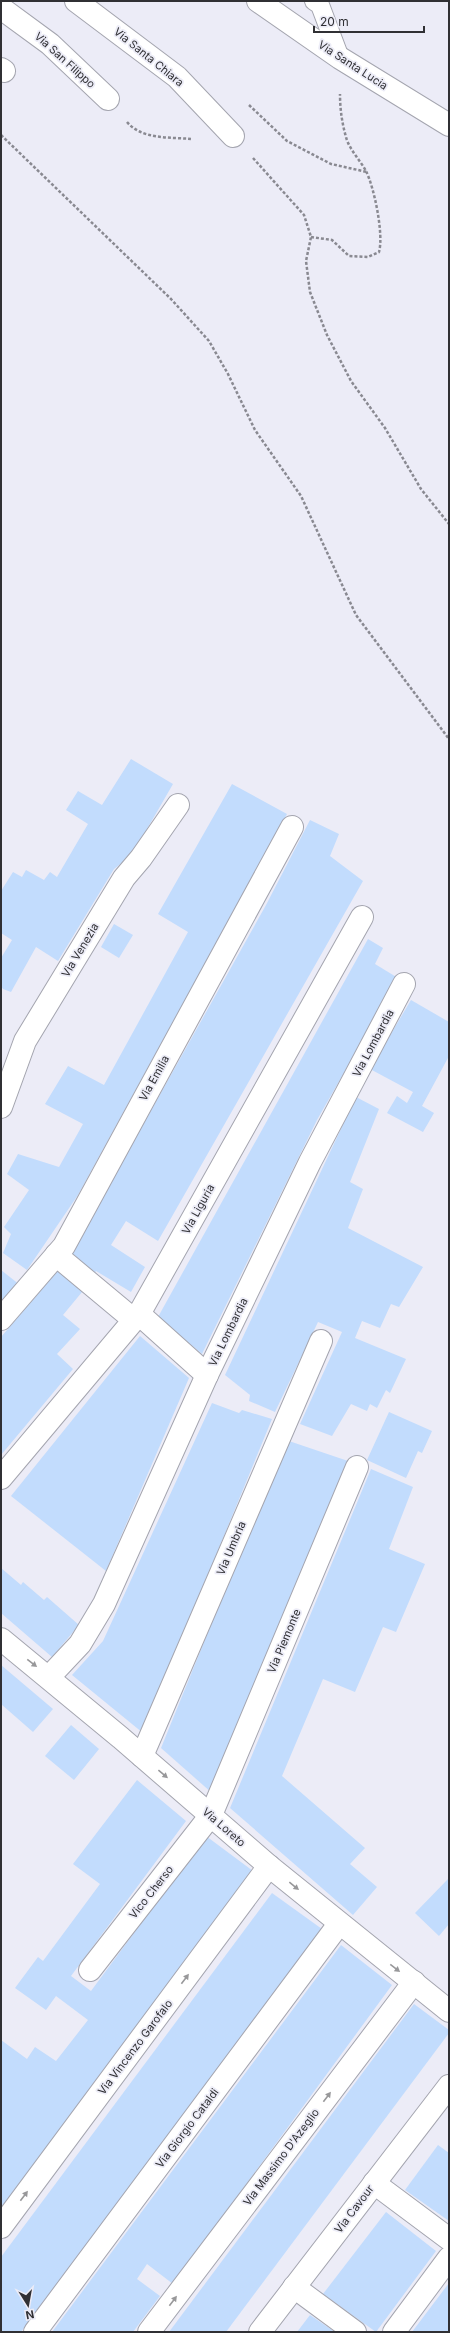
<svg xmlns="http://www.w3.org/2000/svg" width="450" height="2333" viewBox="0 0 450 2333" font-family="Inter,sans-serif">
  <rect width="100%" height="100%" fill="#ececf7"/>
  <!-- building -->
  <g fill="#c2dcfd">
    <polygon points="131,759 173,784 132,855 114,869 58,961 36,947 11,992 3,989 1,986 1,958 12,940 1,933 1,891 13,872 22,877 26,870 44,880 50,872 57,877 88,824 66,810 78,791 102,805"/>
    <polygon points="232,784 287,814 78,1195 27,1270 3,1253 11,1234 4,1227 29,1190 7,1174 18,1154 59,1167 83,1124 45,1104 68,1066 104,1085 188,932 158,914"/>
    <polygon points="310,820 339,834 330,856 363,881 158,1241 126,1221 111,1245 145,1267 131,1292 96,1271 91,1280 68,1259 266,905"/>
    <polygon points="114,924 133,935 119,958 101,947"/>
    <polygon points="368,939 383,948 375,964 398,978 317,1120 202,1354 158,1317"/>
    <polygon points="411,1000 449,1022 449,1056 422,1106 434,1113 423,1132 387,1113 397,1096 407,1103 413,1092 370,1069"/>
    <polygon points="356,1097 379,1109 350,1182 363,1189 348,1228 423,1267 399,1307 391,1304 380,1328 362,1321 355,1338 406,1359 390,1393 386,1390 377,1408 370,1404 367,1411 351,1404 332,1436 300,1424 342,1332 318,1322 275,1412 249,1401 250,1395 225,1375"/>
    <polygon points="63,1265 87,1286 63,1315 80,1329 57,1354 73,1369 1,1455 1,1337"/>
    <polygon points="1,1270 20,1285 1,1306"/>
    <polygon points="140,1336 189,1378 106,1571 11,1496"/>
    <polygon points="212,1403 239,1413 242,1410 272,1419 143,1733 72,1675 103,1641"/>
    <polygon points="389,1412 432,1431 422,1453 418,1451 406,1478 367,1460"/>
    <polygon points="286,1440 348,1461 212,1793 161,1748"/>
    <polygon points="371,1469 413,1487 389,1549 425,1564 396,1632 383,1627 355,1692 323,1679 282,1776 365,1848 350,1864 377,1887 353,1915 230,1808"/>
    <polygon points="1,1568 21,1585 23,1582 44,1600 47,1597 79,1625 52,1657 1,1613"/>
    <polygon points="1,1665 53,1709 33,1732 1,1704"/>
    <polygon points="71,1725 99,1749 74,1780 45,1756"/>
    <polygon points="137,1780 186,1821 71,1976 91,1991 206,1836 253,1871 1,2208 1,2040 27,2059 35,2047 56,2061 88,2020 56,1996 46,2010 15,1988 38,1957 43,1961 100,1884 73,1864"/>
    <polygon points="449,1878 449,1924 439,1936 415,1913"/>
    <polygon points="272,1893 322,1929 21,2332 1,2332 1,2257"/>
    <polygon points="341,1945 392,1985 173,2284 147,2264 137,2279 160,2296 133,2332 52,2332"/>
    <polygon points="414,2004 449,2030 449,2033 226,2332 169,2332"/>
    <polygon points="438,2145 449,2153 449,2221 405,2190"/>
    <polygon points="386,2212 436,2251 376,2332 323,2294"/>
    <polygon points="449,2283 449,2332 412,2332"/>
    <polygon points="310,2315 335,2332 297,2332"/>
  </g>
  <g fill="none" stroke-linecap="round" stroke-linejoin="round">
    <!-- lane casing -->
    <g stroke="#a4a5af" stroke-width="20">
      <polyline id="lane" points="314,1 320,5 340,58"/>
    </g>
    <!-- street casing -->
    <g stroke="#a4a5af" stroke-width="24">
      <g id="street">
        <polyline points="76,1 177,77 233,136"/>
        <polyline points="258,1 340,58 449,125"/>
        <polyline points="1,8 50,44 108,99"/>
        <polyline points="1,69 4,71"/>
        <polyline points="1,1107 25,1041 124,878 141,858 178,805"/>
        <polyline points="56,1255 134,1320"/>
        <polyline points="139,1314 207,1375"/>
        <polyline points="1,1319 64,1246 292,827"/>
        <polyline points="1,1478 139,1314 362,917"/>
        <polyline points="49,1677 80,1644 104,1604 207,1375 310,1162 404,984"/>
        <polyline points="142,1756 321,1341"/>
        <polyline points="90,1970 211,1815 357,1467"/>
        <polyline points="374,2183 449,2239"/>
        <polyline points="1,2227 269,1866"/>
        <polyline points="294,2287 355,2332"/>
        <polyline points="35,2332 339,1924"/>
        <polyline points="149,2332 414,1982"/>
        <polyline points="260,2332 449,2086"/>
        <polyline points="394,2332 449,2258"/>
      </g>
    </g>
    <!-- secondary casing -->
    <g stroke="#a4a5af" stroke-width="24">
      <polyline id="secondary" points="1,1639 121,1738 269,1866 449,2011"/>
    </g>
    <!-- path -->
    <g stroke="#898991" stroke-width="2.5" stroke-dasharray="3 2" stroke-linecap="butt">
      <polyline points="249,105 287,141 331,164 367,172"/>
      <path d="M127,122C142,140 171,137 192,139"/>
      <polyline points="1,135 171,299 209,341 228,374 255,430 301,496 356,615 449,739"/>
      <polyline points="253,158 304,215 311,237 306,261 310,292 327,335 351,381 385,428 421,489 449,524"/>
      <path d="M311,237L332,240L349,256L368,257L379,252C384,234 374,187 366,171C360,160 349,149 346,137C342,123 340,109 340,94"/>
    </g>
    <!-- lane -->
    <use href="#lane" stroke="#fff" stroke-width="18"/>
    <!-- street -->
    <use href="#street" stroke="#fff" stroke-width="22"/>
    <!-- secondary -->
    <use href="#secondary" stroke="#fff" stroke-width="22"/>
  </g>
  <!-- one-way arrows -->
  <defs><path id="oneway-solid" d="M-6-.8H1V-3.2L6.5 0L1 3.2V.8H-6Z"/></defs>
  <g fill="#98989a">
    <use href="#oneway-solid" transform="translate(32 1663) rotate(38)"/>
    <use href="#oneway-solid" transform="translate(163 1774) rotate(40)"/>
    <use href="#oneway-solid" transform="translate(294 1886) rotate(39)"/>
    <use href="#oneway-solid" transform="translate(395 1968) rotate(38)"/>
    <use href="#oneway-solid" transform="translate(185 1979) rotate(-53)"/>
    <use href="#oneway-solid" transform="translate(327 2097) rotate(-53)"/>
    <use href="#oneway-solid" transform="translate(24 2196) rotate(-53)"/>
    <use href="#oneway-solid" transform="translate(173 2301) rotate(-53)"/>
  </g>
  <g text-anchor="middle" stroke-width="3.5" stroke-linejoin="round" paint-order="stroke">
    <!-- street labels -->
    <g font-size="11" fill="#303034" stroke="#ececf7">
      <text transform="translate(149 57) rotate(39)" y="4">Via Santa Chiara</text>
      <text transform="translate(65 60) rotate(42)" y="4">Via San Filippo</text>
      <text transform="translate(353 65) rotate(33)" y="4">Via Santa Lucia</text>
      <text transform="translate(80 950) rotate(-59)" y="4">Via Venezia</text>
      <text transform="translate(373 1043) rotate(-62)" y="4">Via Lombardia</text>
      <text transform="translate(154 1078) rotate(-61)" y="4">Via Emilia</text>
      <text transform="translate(198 1209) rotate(-61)" y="4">Via Liguria</text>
      <text transform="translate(228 1332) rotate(-64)" y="4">Via Lombardia</text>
      <text transform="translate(231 1548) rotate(-67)" y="4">Via Umbria</text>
      <text transform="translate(284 1641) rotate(-67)" y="4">Via Piemonte</text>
      <text transform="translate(224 1827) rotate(41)" y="4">Via Loreto</text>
      <text transform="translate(151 1892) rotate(-52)" y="4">Vico Cherso</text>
      <text transform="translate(135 2047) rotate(-53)" y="4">Via Vincenzo Garofalo</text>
      <text transform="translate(187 2128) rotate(-53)" y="4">Via Giorgio Cataldi</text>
      <text transform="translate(281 2157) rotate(-53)" y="4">Via Massimo D'Azeglio</text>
      <text transform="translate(354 2209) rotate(-53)" y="4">Via Cavour</text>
    </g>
  </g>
  <!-- border -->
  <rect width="450" height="2333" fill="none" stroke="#303034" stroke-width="4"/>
  <!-- north arrow -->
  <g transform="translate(28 2305) rotate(169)" stroke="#ececf7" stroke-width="3" paint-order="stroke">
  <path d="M0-3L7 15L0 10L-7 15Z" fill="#303034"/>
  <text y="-6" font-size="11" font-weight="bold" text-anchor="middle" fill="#303034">N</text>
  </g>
  <!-- scale -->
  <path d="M314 26v6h110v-6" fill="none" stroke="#303034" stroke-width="2"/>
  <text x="320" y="26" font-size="12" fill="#303034" stroke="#ececf7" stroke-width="3" paint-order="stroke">20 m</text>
</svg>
